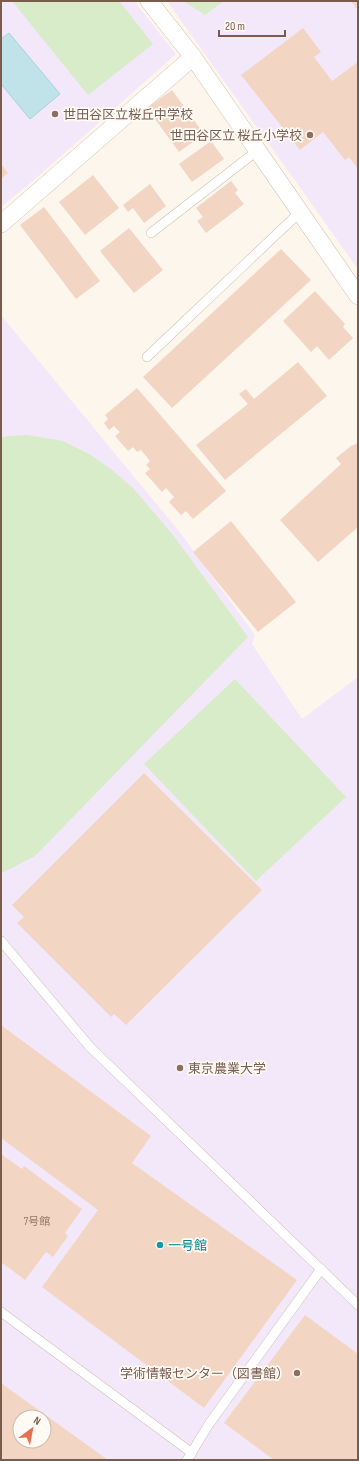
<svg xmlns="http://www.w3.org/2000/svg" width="359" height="1461" viewBox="0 0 359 1461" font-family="'Sofia Sans Condensed','Noto Sans JP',sans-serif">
  <rect width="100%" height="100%" fill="#fdf6ec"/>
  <!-- education -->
  <g fill="#f3e8fa" fill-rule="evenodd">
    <polygon points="1,1 134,1 176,54 42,173 1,207"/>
    <polygon points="167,1 358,1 358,269"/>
    <path d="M1,315L182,535L255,635L252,644L302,719L358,677V1460H1ZM20,1417H44V1441H20Z"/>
  </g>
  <!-- green -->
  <g fill="#d8ecc9">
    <polygon points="12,1 119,1 153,44 88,95"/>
    <polygon points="183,1 224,1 205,15"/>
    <polygon points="27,435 63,441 91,455 112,470 133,488 173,535 248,637 35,856 4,872 1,872 1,437 10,436"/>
    <polygon points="235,679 346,797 256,881 144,764"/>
  </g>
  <!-- water -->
  <polygon fill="#bfe3e8" stroke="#a5d3da" points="9,33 60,94 30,119 1,84 1,39"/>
  <!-- building -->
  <g fill="#f3d5c3" fill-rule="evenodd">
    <polygon points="351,1 358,1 358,10"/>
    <polygon points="303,28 321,52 314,57 332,81 358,62 358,169 349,157 345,160 323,132 300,150 241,75"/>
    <polygon points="172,90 204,134 179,152 147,108"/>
    <polygon points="211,141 224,159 192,182 179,164"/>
    <polygon points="1,164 8,173 1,179"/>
    <polygon points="93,175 119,208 85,235 59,202"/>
    <polygon points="231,181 238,190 235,193 244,204 206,233 197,221 203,217 196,208"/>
    <polygon points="150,184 166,206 144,223 133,208 128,212 123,205"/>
    <polygon points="44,207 100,281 76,299 20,225"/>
    <polygon points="129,228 163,270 134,293 100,251"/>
    <polygon points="281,249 311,280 172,408 143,377"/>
    <polygon points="315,291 345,324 343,327 353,338 329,360 317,346 311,352 283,321"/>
    <polygon points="298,362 327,396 225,480 196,445 248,404 239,394 246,389 254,399"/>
    <polygon points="137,388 226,491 193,519 186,511 181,515 169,502 174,497 166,488 162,492 145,473 150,469 146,465 150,461 141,450 137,452 133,447 128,451 115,436 120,432 114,426 109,430 104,423 108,419 105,415"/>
    <polygon points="358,443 358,527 318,562 280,520 341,464 336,458 351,446"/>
    <polygon points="231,521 296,602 258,632 193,552"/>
    <polygon points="144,773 262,890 126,1025 114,1014 111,1017 17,923 24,917 12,905"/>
    <polygon points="1,1025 151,1136 132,1163 297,1280 204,1408 42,1287 98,1210 1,1138"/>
    <polygon points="1,1154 22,1169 24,1166 82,1209 65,1233 68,1236 53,1257 46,1252 25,1280 1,1262"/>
    <polygon points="305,1315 358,1354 358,1460 274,1460 224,1423"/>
    <path d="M1,1383L108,1460H1ZM20,1417H44V1441H20Z"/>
  </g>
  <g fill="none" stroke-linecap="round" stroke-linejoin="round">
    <!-- service casing -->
    <g stroke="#d1beb0" stroke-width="10">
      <g id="service">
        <polyline points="151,233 258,150"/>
        <polyline points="147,357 300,212"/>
        <polyline points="1,941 90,1047 358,1305"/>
        <polyline points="1,1312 192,1453"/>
        <polyline points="187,1460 209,1424 321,1269"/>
      </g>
    </g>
    <!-- minor casing -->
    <g stroke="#d1beb0" stroke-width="18">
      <g id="minor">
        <polyline points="149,1 193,57 358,296"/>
        <polyline points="1,224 193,57"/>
      </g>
    </g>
    <!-- service -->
    <use href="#service" stroke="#fff" stroke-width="9"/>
    <!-- minor -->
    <use href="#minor" stroke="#fff" stroke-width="17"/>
  </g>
  <!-- markers -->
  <g fill="#8d6e63" stroke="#fffaf3" stroke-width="1.5">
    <circle cx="55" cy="114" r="4"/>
    <circle cx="310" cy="135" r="4"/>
    <circle cx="180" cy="1068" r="4"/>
    <circle cx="297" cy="1373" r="4"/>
  </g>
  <circle fill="#0f9aa8" stroke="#fffaf3" stroke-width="1.5" cx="160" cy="1245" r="4"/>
  <g text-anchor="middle" stroke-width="3.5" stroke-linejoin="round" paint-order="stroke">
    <!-- number labels -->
    <g font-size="11" fill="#987a6a">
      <text x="37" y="1225">7号館</text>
    </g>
    <!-- education labels -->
    <g font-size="13" fill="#785e54" stroke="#fffaf3" text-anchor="start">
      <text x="63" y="119">世田谷区立桜丘中学校</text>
      <text x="302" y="140" text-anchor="end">世田谷区立 桜丘小学校</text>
      <text x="188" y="1073">東京農業大学</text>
      <text x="289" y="1378" text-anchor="end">学術情報センター（図書館）</text>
    </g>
    <!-- culture labels -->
    <g font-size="13" fill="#0d838f" stroke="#fffaf3" text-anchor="start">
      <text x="168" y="1250">一号館</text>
    </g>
  </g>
  <!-- border -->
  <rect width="359" height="1461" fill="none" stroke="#7a5c4d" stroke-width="4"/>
  <!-- north arrow -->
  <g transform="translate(32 1429) rotate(32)"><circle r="19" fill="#fffaf3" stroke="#cabbb1"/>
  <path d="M0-3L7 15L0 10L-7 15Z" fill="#e76f51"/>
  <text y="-6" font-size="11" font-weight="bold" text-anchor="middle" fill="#7a5c4d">N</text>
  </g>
  <!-- scale -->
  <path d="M219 30v6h66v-6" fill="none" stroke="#7a5c4d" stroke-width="2"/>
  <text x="225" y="30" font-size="12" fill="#7a5c4d" stroke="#fffaf3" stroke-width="3" paint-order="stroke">20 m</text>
</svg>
